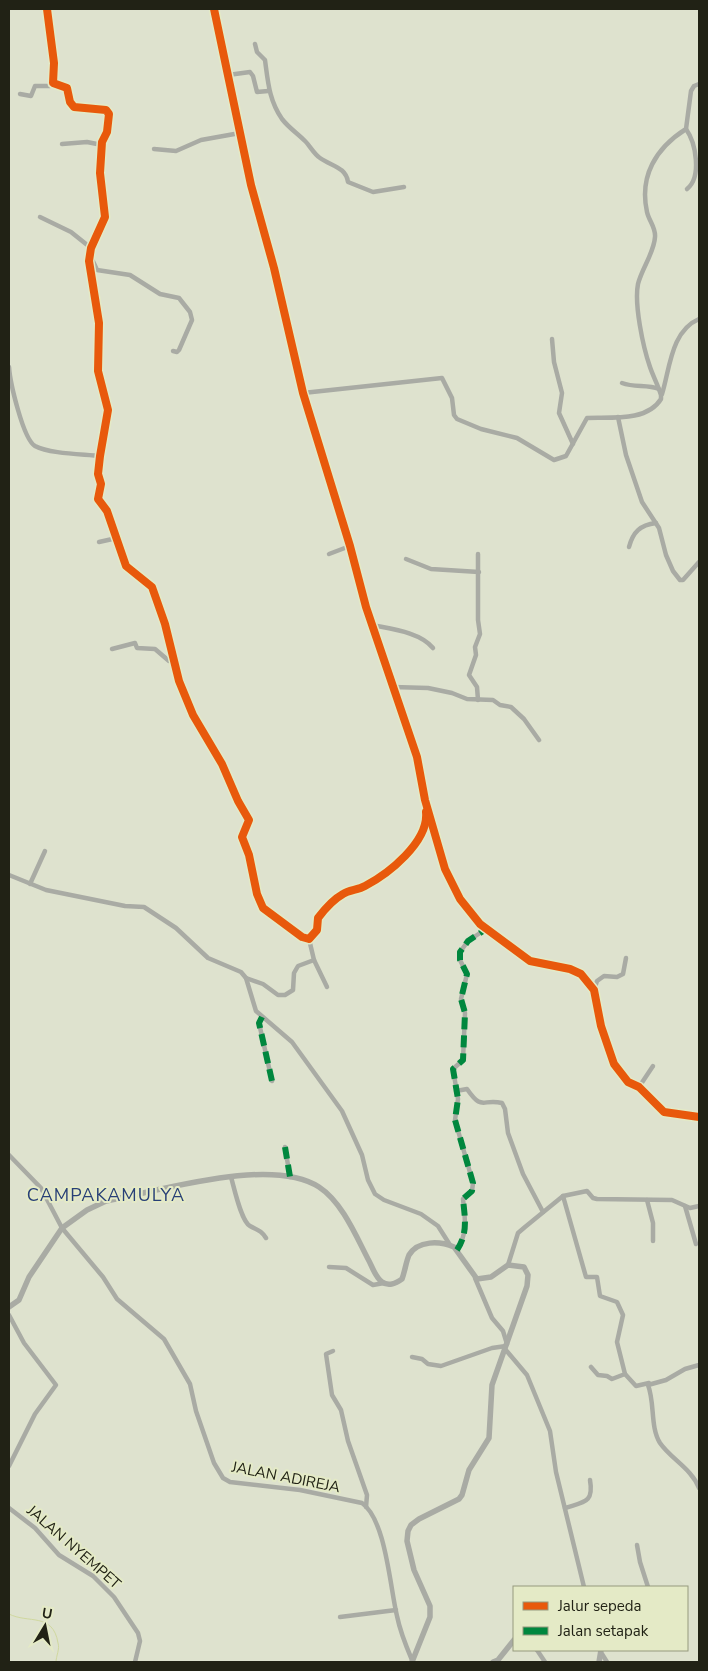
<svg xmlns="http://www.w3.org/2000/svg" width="708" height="1671" viewBox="0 0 708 1671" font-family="'Nunito Sans',sans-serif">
  <rect width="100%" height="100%" fill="#dee2ce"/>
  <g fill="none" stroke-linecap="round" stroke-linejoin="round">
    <!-- stream -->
    <path stroke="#d0d89f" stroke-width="1" d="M9,1614C28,1624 53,1612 58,1643C60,1649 56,1656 56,1662"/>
    <!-- minor -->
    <g stroke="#a9aba4" stroke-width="4.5">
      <path d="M47,9L54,63L53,83L67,88L70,102L74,107L106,110L109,114L107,132L102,142L100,173L105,217L91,248L89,261L99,323L98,371L108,410L100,456L98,474L101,484L98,499L107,511L126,566L152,587L165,624L179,681L193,715L222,764L238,801L249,820L242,837L249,855L257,894L263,908L302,937L309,939L317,930L318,918C324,910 334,899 343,894C349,890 358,890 365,886C392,872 429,843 425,809"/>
      <polyline points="214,9 251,185 274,268 303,393 350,546 366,607 417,757 425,800 445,869 460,899 480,924 530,961 570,969 581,974 594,990 601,1026 614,1064 628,1082 639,1087 664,1112 699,1117"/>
      <path d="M255,44L257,52L265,60C268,82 269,100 282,119C289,128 297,133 305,141C310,146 314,154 320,158C331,166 346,167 348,182L373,192L404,187"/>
      <polyline points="228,75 250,72 253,76 257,92 268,91"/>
      <polyline points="20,94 31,96 35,86 50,86 53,83"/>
      <path d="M686,129C696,143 702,177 687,189"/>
      <polyline points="62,144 87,142 102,145"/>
      <polyline points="154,149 176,151 201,140 240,133"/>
      <polyline points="40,217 71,232 91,248"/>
      <polyline points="91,257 97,270 130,275 160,294 179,298 190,312 192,320 179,350 177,352 173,351"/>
      <polyline points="552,339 554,362 562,393 559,413 573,444"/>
      <path d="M9,367C10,382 23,439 35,446C50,454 83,454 100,456"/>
      <path d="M622,383C635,388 647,384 659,389"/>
      <path d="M303,393L442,378L452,398L454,415L457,419L481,429L517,438L554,460L566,456L587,418C610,417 647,422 661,399V395C658,385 653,376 650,367C643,347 634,304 638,284C642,268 654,253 655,237C656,228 649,221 647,212C639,176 656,148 686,129L691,91L694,86L699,84"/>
      <path d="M662,394C670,368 671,331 699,319"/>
      <polyline points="618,417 626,455 642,502 659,528 666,555 673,571 680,580 683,580 699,562"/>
      <polyline points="99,542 117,538"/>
      <path d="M629,547C633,532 640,525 656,523"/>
      <polyline points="329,554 350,546"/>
      <polyline points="406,559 431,569 479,572"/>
      <path d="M372,625C391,629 420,632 433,648"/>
      <polyline points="112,649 135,643 137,648 155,649 169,661 174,663"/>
      <polyline points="393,687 428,688 452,693 467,699 493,700 500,705 511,707 524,719 539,740"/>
      <polyline points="478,700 477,687 469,675 476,655 475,647 480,634 478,620 478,554"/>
      <polyline points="9,875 46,890 125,906 144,907 176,928 208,958 241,972 246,978 256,1011 292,1042 342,1111 362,1155 368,1180 375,1194 384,1200 421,1214 438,1226 450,1245"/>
      <polyline points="30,884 45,851"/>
      <polyline points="309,939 314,960 327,987"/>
      <polyline points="246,978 263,984 278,995 285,995 293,990 294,973 298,966 314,960"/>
      <polyline points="594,990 597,981 604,976 617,977 623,974 626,958"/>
      <polyline points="262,1017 259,1023 272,1081"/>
      <polyline points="639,1087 653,1066"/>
      <path d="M456,1091L467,1089C483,1112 482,1098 502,1103L505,1109L508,1133L523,1174L543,1212"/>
      <polyline points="285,1147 290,1177"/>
      <path d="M9,1155L41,1188L62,1228L103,1277L117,1299L164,1339L190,1384L196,1411L214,1463L223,1478L230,1482L300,1490L362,1503C386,1520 390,1588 397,1616C400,1631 406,1646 412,1660"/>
      <path d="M231,1177C234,1187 241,1221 250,1226C257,1230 261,1230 266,1238"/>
      <polyline points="563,1196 586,1277 597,1277 600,1296 617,1302 623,1315 617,1342 625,1374 612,1379 607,1376 598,1375 591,1367"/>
      <polyline points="647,1200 653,1223 653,1241"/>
      <polyline points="685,1206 696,1244"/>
      <path d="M457,1250C468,1233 465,1219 463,1199L472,1191L473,1183L455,1120L458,1099L453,1069L463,1060L465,1013L461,999L467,974L460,960V952L468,941L486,929"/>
      <polyline points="508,1265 518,1233 525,1227 563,1196 587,1191 593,1198 597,1199 672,1200 690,1208 699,1206"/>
      <polyline points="329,1267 346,1268 373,1285 384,1283"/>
      <polyline points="475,1278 492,1318 503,1331 507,1344"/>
      <polyline points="9,1315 24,1343 56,1385 35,1414 9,1466"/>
      <polyline points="505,1349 527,1375 550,1431 556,1472 584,1587"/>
      <polyline points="333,1351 326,1354 332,1395 341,1410 348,1441 367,1495 366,1507"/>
      <polyline points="412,1357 422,1359 428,1364 441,1366 492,1348 506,1346"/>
      <path d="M699,1365L685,1369L666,1380L648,1385C655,1403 650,1427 660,1443C671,1459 692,1469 699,1488"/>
      <polyline points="625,1374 636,1386 649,1383"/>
      <polyline points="9,1508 35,1528 59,1555 93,1576 114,1597 138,1633 140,1641 135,1662"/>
      <path d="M565,1508C584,1502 594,1503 590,1480"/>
      <polyline points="637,1545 640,1562 648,1587"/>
      <polyline points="340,1617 396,1610"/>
      <polyline points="537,1650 545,1662"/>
      <polyline points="602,1654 607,1662"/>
    </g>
    <!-- tertiary -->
    <g stroke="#a9aba4" stroke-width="5.5">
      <path d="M9,1307L19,1300L29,1277L62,1228L87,1210L106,1201C160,1191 271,1156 319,1187C342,1202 356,1236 368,1259C372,1266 375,1277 382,1282C389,1287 396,1283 402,1279C405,1271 406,1262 409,1255C418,1240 440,1241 454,1247L477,1279L491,1277L508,1265L524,1267L528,1275L527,1286L492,1385L489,1438L469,1470L462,1495L459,1499L419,1519L411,1525L408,1531L407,1541L414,1570L430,1606V1617L412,1662"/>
      <polyline points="493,1662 498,1660 514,1640"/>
      <polyline points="599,1662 601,1650"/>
    </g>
    <!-- quiet -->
    <g stroke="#00873e" stroke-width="6" stroke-dasharray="12 6" stroke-linecap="butt">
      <polyline points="262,1017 259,1023 272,1081"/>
      <polyline points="285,1147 290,1177"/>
      <path d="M457,1250C468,1233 465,1219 463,1199L472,1191L473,1183L455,1120L458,1099L453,1069L463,1060L465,1013L461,999L467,974L460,960V952L468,941L486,929"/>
    </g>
    <!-- cycleway casing -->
    <g stroke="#e4eac6" stroke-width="11">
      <g id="cycleway">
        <path d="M47,9L54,63L53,83L67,88L70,102L74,107L106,110L109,114L107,132L102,142L100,173L105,217L91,248L89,261L99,323L98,371L108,410L100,456L98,474L101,484L98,499L107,511L126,566L152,587L165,624L179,681L193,715L222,764L238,801L249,820L242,837L249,855L257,894L263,908L302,937L309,939L317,930L318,918C324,910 334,899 343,894C349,890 358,890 365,886C388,874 429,842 426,812"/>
        <polyline points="214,9 251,185 274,268 303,393 350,546 366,607 417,757 425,800 445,869 460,899 480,924 530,961 570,969 581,974 594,990 601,1026 614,1064 628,1082 639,1087 664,1112 699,1117"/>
      </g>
    </g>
    <!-- cycleway -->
    <use href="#cycleway" stroke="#e8590c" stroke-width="8"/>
  </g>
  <g text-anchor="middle" stroke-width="4" stroke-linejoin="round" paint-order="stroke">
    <!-- street labels -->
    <g font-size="15" fill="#212215" stroke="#e4eac6">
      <text transform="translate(286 1477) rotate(11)" y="5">JALAN ADIREJA</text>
      <text transform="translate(74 1547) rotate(41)" y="5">JALAN NYEMPET</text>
    </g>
    <!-- quarter labels -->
    <g font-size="18" letter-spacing="1" fill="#273f77" stroke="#e4eac6">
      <text x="106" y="1201">CAMPAKAMULYA</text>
    </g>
  </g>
  <!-- border -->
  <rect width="708" height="1671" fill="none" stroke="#212215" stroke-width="20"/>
  <!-- legend -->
  <rect x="513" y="1586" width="175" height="65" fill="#e4eac6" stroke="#969a7f"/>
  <rect x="523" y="1602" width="25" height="8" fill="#e8590c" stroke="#969a7f"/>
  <text x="558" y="1611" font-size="15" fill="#212215">Jalur sepeda</text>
  <rect x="523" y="1627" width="25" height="8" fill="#00873e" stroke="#969a7f"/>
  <text x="558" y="1636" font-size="15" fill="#212215">Jalan setapak</text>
  <!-- north arrow -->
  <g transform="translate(45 1626) rotate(10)" stroke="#e4eac6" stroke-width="4" paint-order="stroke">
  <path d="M0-4L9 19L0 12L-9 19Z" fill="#212215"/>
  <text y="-8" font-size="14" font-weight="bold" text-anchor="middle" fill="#212215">U</text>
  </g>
</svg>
